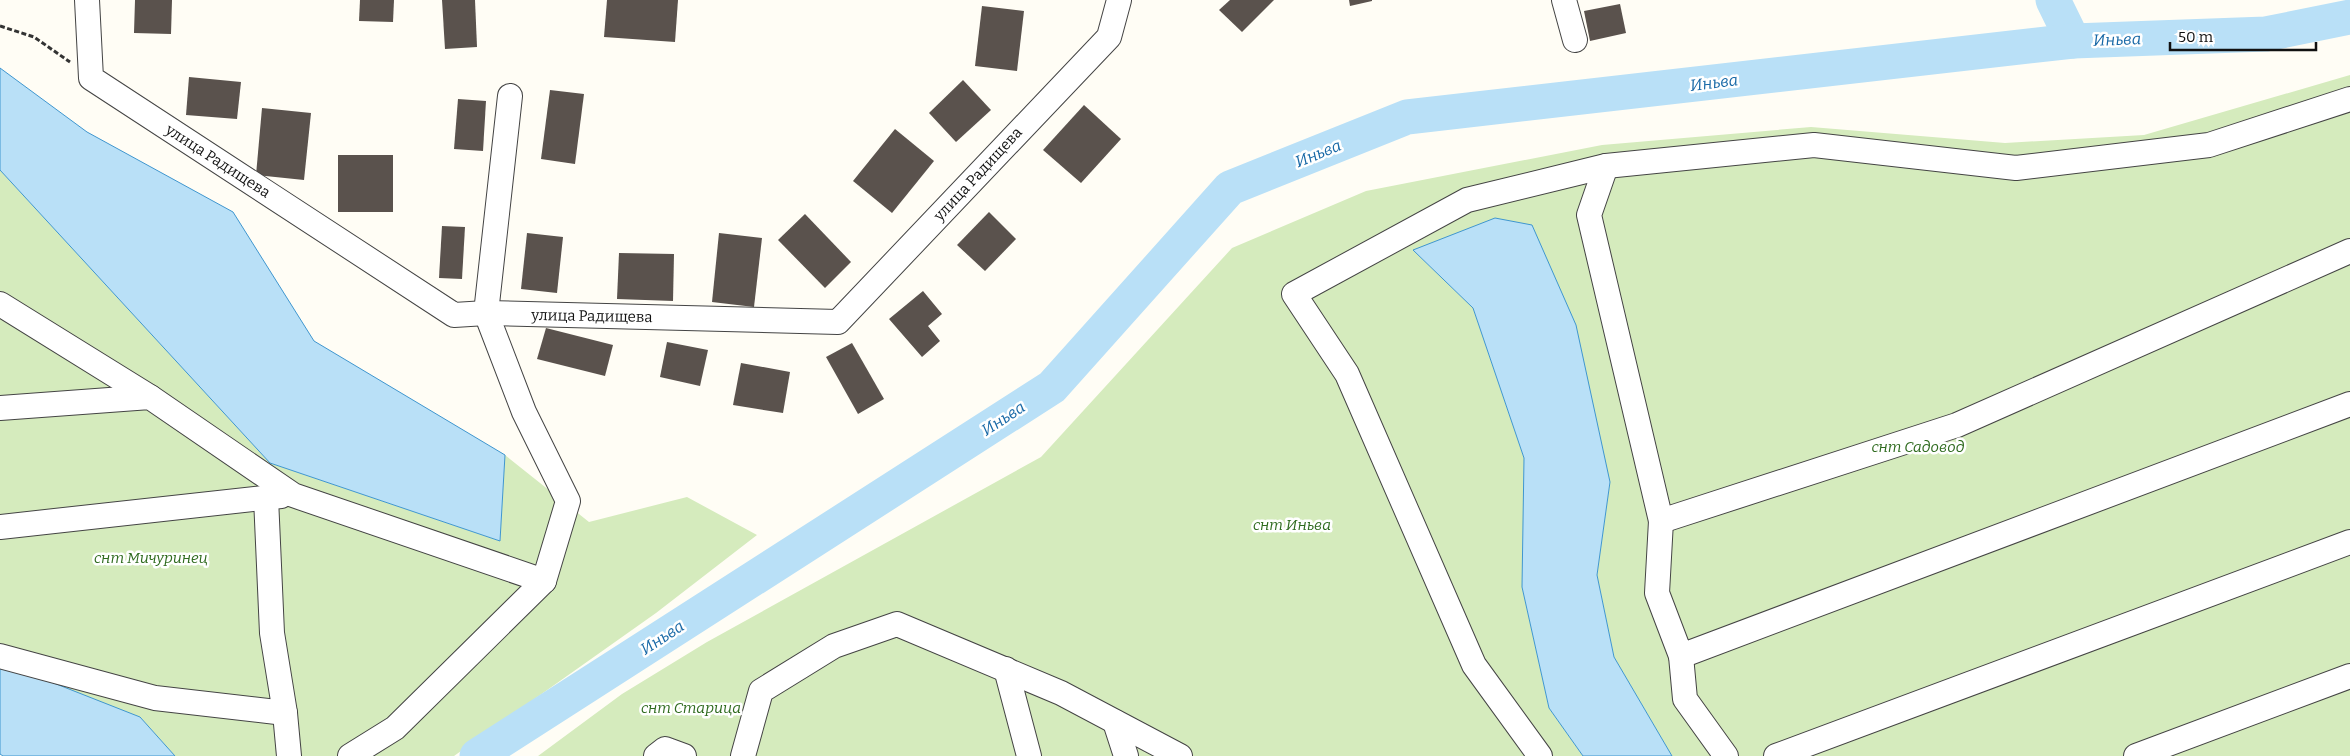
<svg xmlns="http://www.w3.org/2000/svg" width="2350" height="756" viewBox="0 0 2350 756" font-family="Bitter,serif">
  <rect width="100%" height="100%" fill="#fffdf5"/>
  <!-- green -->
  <g fill="#d5ebbd">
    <polygon points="2350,75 2350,756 1672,756 1614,657 1597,575 1610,482 1496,218 1414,251 1473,308 1524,458 1522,587 1549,708 1583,756 538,756 622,694 707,642 1041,457 1232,248 1366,191 1602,145 1811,127 2005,143 2144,135"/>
    <polygon points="0,170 270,463 500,541 505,455 589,522 687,497 757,535 656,613 454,756 175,756 140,717 0,665"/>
  </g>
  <!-- water -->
  <g fill="#b9e0f7" stroke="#3f96cf">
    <polygon points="0,68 87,132 233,212 314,341 505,455 500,541 270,463 0,170"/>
    <polygon points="1495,218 1532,225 1576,325 1610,482 1597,575 1614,657 1672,756 1583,756 1549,708 1522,587 1524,458 1473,308 1413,250"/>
    <polygon points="0,665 8,665 140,717 175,756 3,756 0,754"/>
  </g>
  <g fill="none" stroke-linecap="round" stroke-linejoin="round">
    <!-- river -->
    <g stroke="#b9e0f7" stroke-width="35">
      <polyline points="2053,0 2073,41"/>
      <polyline points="477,756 1052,387 1230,188 1407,117 2073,41 2266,34 2350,17"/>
    </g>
  </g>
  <!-- building -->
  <g fill="#5a524d">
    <polygon points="135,0 172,0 171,34 134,33"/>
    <polygon points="360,0 394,0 393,22 359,21"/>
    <polygon points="442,0 475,0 477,47 445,49"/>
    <polygon points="607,0 678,0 675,42 604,37"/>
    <polygon points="1230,0 1274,0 1242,32 1219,10"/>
    <polygon points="1349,0 1372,0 1372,1 1350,6"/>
    <polygon points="1620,4 1626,33 1590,41 1584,11"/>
    <polygon points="982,6 1024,11 1017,71 975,66"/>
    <polygon points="189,77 241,82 237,119 186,115"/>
    <polygon points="963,80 991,110 956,142 929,113"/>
    <polygon points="550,90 584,94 575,164 541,159"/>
    <polygon points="458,99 486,101 483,151 454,149"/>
    <polygon points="1084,105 1121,139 1081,183 1043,150"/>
    <polygon points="262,108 311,113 304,180 256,175"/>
    <polygon points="895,129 934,161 892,213 853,181"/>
    <rect x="338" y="155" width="55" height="57"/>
    <polygon points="989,212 1016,239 985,271 957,245"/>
    <polygon points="805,214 851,262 825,288 778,240"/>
    <polygon points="442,226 465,227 462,279 439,278"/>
    <polygon points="527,233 563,237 557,293 521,289"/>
    <polygon points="719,233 762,238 754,307 712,302"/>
    <polygon points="619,253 674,254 673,301 617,299"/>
    <polygon points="923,291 942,314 928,326 940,341 922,357 889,319"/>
    <polygon points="546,328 613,345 605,376 537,359"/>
    <polygon points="667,342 708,350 700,386 660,377"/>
    <polygon points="852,343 884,399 858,414 826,357"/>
    <polygon points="741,363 790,372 783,413 733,405"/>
  </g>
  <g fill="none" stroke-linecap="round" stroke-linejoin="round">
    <!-- minor casing -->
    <g stroke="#444" stroke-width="26">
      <g id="minor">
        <polyline points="87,0 91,78 454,315 486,313 838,322 1109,37 1119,0"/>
        <polyline points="1564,0 1575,40"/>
        <polyline points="1606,166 1589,215 1661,521 1957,425 2350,251"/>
        <polyline points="0,304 150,397"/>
        <polyline points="0,408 150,397 293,495 544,581"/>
        <polyline points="1661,521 1657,593 1681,656 2350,404"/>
        <polyline points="0,527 281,496"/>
        <polyline points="0,656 155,698 285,713 272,633 266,498"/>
        <polyline points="1681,656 1685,699 1726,756"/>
        <polyline points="1006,669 1029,756"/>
        <polyline points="285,713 289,756"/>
        <polyline points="1115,722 1126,756"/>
        <polyline points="350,756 395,728 544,581 568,501 524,412 486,313 510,96"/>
        <polyline points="656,756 665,749 684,756"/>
        <polyline points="743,756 761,691 834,646 897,624 1061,693 1180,756"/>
        <polyline points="1540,756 1474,665 1347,374 1294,294 1467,200 1606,166 1814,145 2016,168 2209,145 2350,99"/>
        <polyline points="1776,756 2350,542"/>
        <polyline points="2136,756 2350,676"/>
      </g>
    </g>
    <!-- path -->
    <polyline stroke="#333" stroke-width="3" stroke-dasharray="5 2.5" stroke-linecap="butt" points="0,26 34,37 70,62"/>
    <!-- minor -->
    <use href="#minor" stroke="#fff" stroke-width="24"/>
  </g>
  <g text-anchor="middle" stroke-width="5" stroke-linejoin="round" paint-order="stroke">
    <!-- street labels -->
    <g font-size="15" fill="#111" stroke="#fff">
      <text transform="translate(218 161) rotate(33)" y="5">улица Радищева</text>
      <text transform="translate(978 174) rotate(-47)" y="5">улица Радищева</text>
      <text transform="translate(592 316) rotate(1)" y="5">улица Радищева</text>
    </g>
    <!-- park labels -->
    <g font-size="15" font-style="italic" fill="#2f6b1f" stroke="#fff">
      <text x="1918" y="452">снт Садовод</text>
      <text x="1292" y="530">снт Иньва</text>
      <text x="151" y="563">снт Мичуринец</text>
      <text x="691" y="713">снт Старица</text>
    </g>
    <!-- water labels -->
    <g font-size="16" font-style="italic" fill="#1768a6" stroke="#fff">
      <text transform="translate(2117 39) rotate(-2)" y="6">Иньва</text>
      <text transform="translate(1714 82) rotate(-7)" y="6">Иньва</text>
      <text transform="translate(1318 153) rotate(-22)" y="6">Иньва</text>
      <text transform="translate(1003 418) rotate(-33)" y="6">Иньва</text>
      <text transform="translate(662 637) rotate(-33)" y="6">Иньва</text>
    </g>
  </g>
  <!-- scale -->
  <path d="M2170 42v8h146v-8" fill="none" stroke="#111111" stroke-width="2.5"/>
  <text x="2178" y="42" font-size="15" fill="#111111" stroke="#ffffff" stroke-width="4" paint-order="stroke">50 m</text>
</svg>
